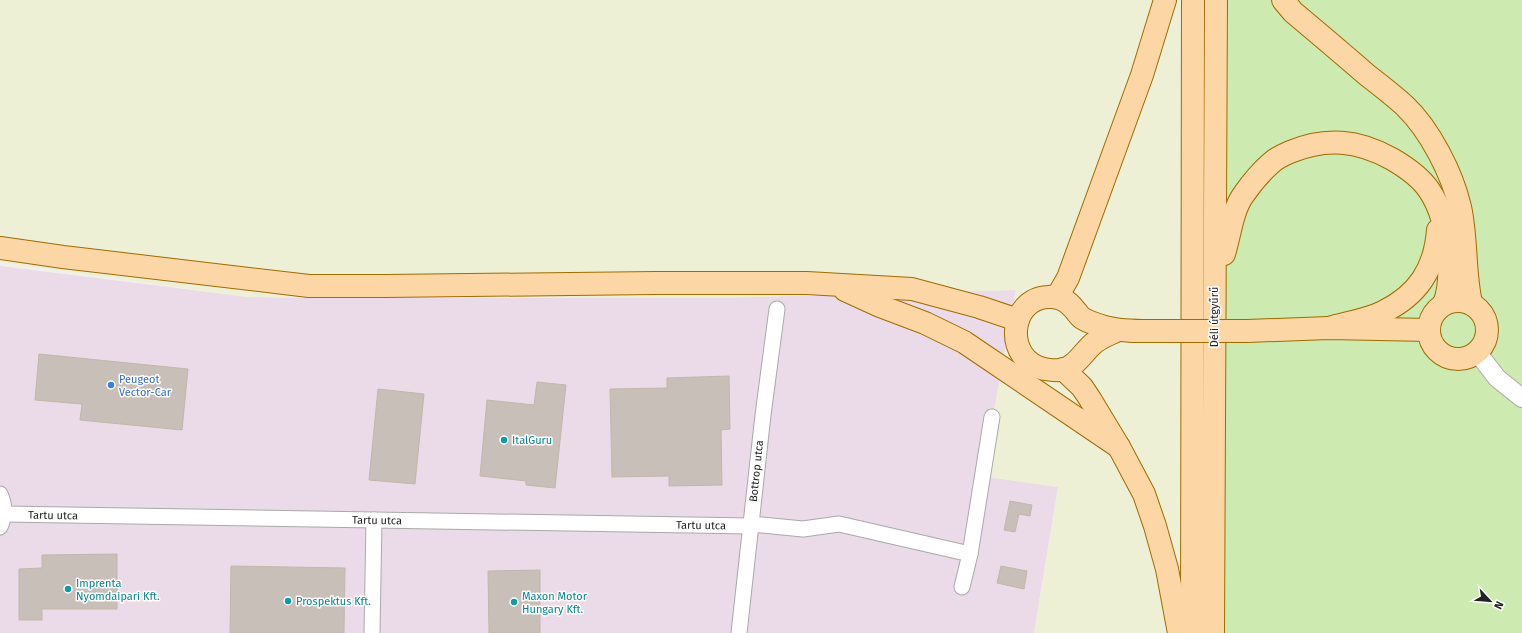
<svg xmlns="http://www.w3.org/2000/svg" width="1522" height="633" viewBox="0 0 1522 633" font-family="'Fira Sans',sans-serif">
  <rect width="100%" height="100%" fill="#f2efe9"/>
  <!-- industrial -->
  <polygon fill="#ebdbe8" points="0,266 248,297 307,298 716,298 1016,290 982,476 1058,487 1034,633 0,633"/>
  <!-- farmland -->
  <polygon fill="#eef0d5" points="0,0 1224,0 1204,633 1034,633 1058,487 982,476 1016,290 716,298 307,298 248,297 0,262"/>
  <!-- grass -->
  <polygon fill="#cdebb0" points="1224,0 1522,0 1522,633 1204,633"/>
  <!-- building -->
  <g fill="#c7bfb8" stroke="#c4b6ab">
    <polygon points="39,354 188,369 182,430 80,420 82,404 35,400"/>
    <polygon points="729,376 730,429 721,430 722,485 669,486 669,476 612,477 610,389 667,388 667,378"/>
    <polygon points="537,382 566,385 555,488 526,485 526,481 480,476 487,400 534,405"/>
    <polygon points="378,389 424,394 415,484 369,480"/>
    <polygon points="1010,501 1032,505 1030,516 1019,514 1015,532 1004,530"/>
    <polygon points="117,554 117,609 42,609 42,620 19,620 19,569 42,568 42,555"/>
    <polygon points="231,566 345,568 344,633 230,633"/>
    <polygon points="1001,566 1027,571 1024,589 997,583"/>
    <polygon points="540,570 540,633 489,633 488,571"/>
  </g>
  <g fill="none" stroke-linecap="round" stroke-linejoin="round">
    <!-- minor casing -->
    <g stroke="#a9a9a9" stroke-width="17">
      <g id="minor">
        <path d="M0,494C5,505 5,516 0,527"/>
        <polyline points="4,514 751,526"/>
        <polyline points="751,524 803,529 839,524 970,554"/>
        <polyline points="962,587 970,554 992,417"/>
        <polyline points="372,633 374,520"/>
        <polyline points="739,633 763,415 777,309"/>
      </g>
    </g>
    <!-- tertiary casing -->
    <g stroke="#a9a9a9" stroke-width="20">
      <polyline id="tertiary" points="1477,352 1497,378 1522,398"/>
    </g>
    <!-- primary casing -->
    <g stroke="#a06b00" stroke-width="24">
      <g id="primary">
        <path d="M1283,0L1293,12C1318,33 1343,54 1367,75C1380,85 1393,95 1405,106C1430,130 1452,173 1460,207C1467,238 1464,272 1471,303"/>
        <polyline points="0,248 63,257 309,286 385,286 655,283 807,283 912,289 979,307 1018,320"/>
        <path d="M1224,254C1230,235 1232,210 1244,194C1251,184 1261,172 1270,164C1275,159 1283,155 1290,152C1326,137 1358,140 1392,159C1404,166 1421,178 1429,190C1442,209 1447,234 1449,256C1450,272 1450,289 1444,304"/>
        <polyline points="845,290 880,306 925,323 964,342 1119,447"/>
        <polyline points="1057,297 1068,278 1142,75 1165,0"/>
        <circle cx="1458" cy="330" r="29"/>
        <path d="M1329,328C1346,323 1367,320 1383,312C1418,295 1435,269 1438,230"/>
        <path d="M1118,330C1110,334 1101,337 1094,343C1083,352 1077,366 1062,370C1056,371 1050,370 1044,369C1004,360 1008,299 1048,297C1059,296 1067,300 1074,309C1077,312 1079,316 1082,318C1088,322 1098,325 1105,327C1123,332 1143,331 1162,331"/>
        <polyline points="1247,331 1329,328 1429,330"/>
        <polyline points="1063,369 1082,387 1090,399 1119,447 1144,494 1155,526 1167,569 1179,633"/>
        <polyline points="1192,633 1193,0"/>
        <polyline points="1213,633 1216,0"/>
      </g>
    </g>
    <!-- minor -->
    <use href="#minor" stroke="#fff" stroke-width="15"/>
    <!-- tertiary -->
    <use href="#tertiary" stroke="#fff" stroke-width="18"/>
    <!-- primary -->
    <use href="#primary" stroke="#fcd6a4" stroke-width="22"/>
    <!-- primary-bridge casing -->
    <g stroke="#a06b00" stroke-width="24" stroke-linecap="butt">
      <polyline id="primary-bridge" points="1162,331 1247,331"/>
    </g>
    <!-- primary-bridge -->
    <use href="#primary-bridge" stroke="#fcd6a4" stroke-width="22"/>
  </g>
  <!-- markers -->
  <circle fill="#3f7fe0" stroke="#fff" stroke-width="1.5" cx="111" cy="385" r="4"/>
  <g fill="#0f9aa8" stroke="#fff" stroke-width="1.5">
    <circle cx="504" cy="440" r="4"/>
    <circle cx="68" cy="589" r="4"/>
    <circle cx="288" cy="601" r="4"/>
    <circle cx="514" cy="602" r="4"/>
  </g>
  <g text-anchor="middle" stroke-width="3" stroke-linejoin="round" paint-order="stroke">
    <!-- street labels -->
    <g font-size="11" fill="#222" stroke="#fff">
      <text transform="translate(1214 317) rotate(-90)" y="4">Déli útgyűrű</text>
      <text transform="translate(756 471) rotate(-84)" y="4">Bottrop utca</text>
      <text transform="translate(53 515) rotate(1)" y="4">Tartu utca</text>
      <text transform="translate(377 520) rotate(1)" y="4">Tartu utca</text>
      <text transform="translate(701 525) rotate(1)" y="4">Tartu utca</text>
    </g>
    <!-- shop labels -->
    <g font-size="11" fill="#366cbe" stroke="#fff" text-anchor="start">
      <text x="119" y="383">Peugeot<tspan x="119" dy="13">Vector-Car</tspan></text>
    </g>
    <!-- culture labels -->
    <g font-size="11" fill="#0d838f" stroke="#fff" text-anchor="start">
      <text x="512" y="444">ItalGuru</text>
      <text x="76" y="587">Imprenta<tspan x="76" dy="13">Nyomdaipari Kft.</tspan></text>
      <text x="522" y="600">Maxon Motor<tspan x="522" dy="13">Hungary Kft.</tspan></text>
      <text x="296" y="605">Prospektus Kft.</text>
    </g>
  </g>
  <!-- north arrow -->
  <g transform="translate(1490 601) rotate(116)" stroke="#ffffff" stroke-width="3" paint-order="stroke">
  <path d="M0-3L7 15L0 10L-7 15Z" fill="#222222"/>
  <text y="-6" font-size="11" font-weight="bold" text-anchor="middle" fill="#222222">N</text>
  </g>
</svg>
